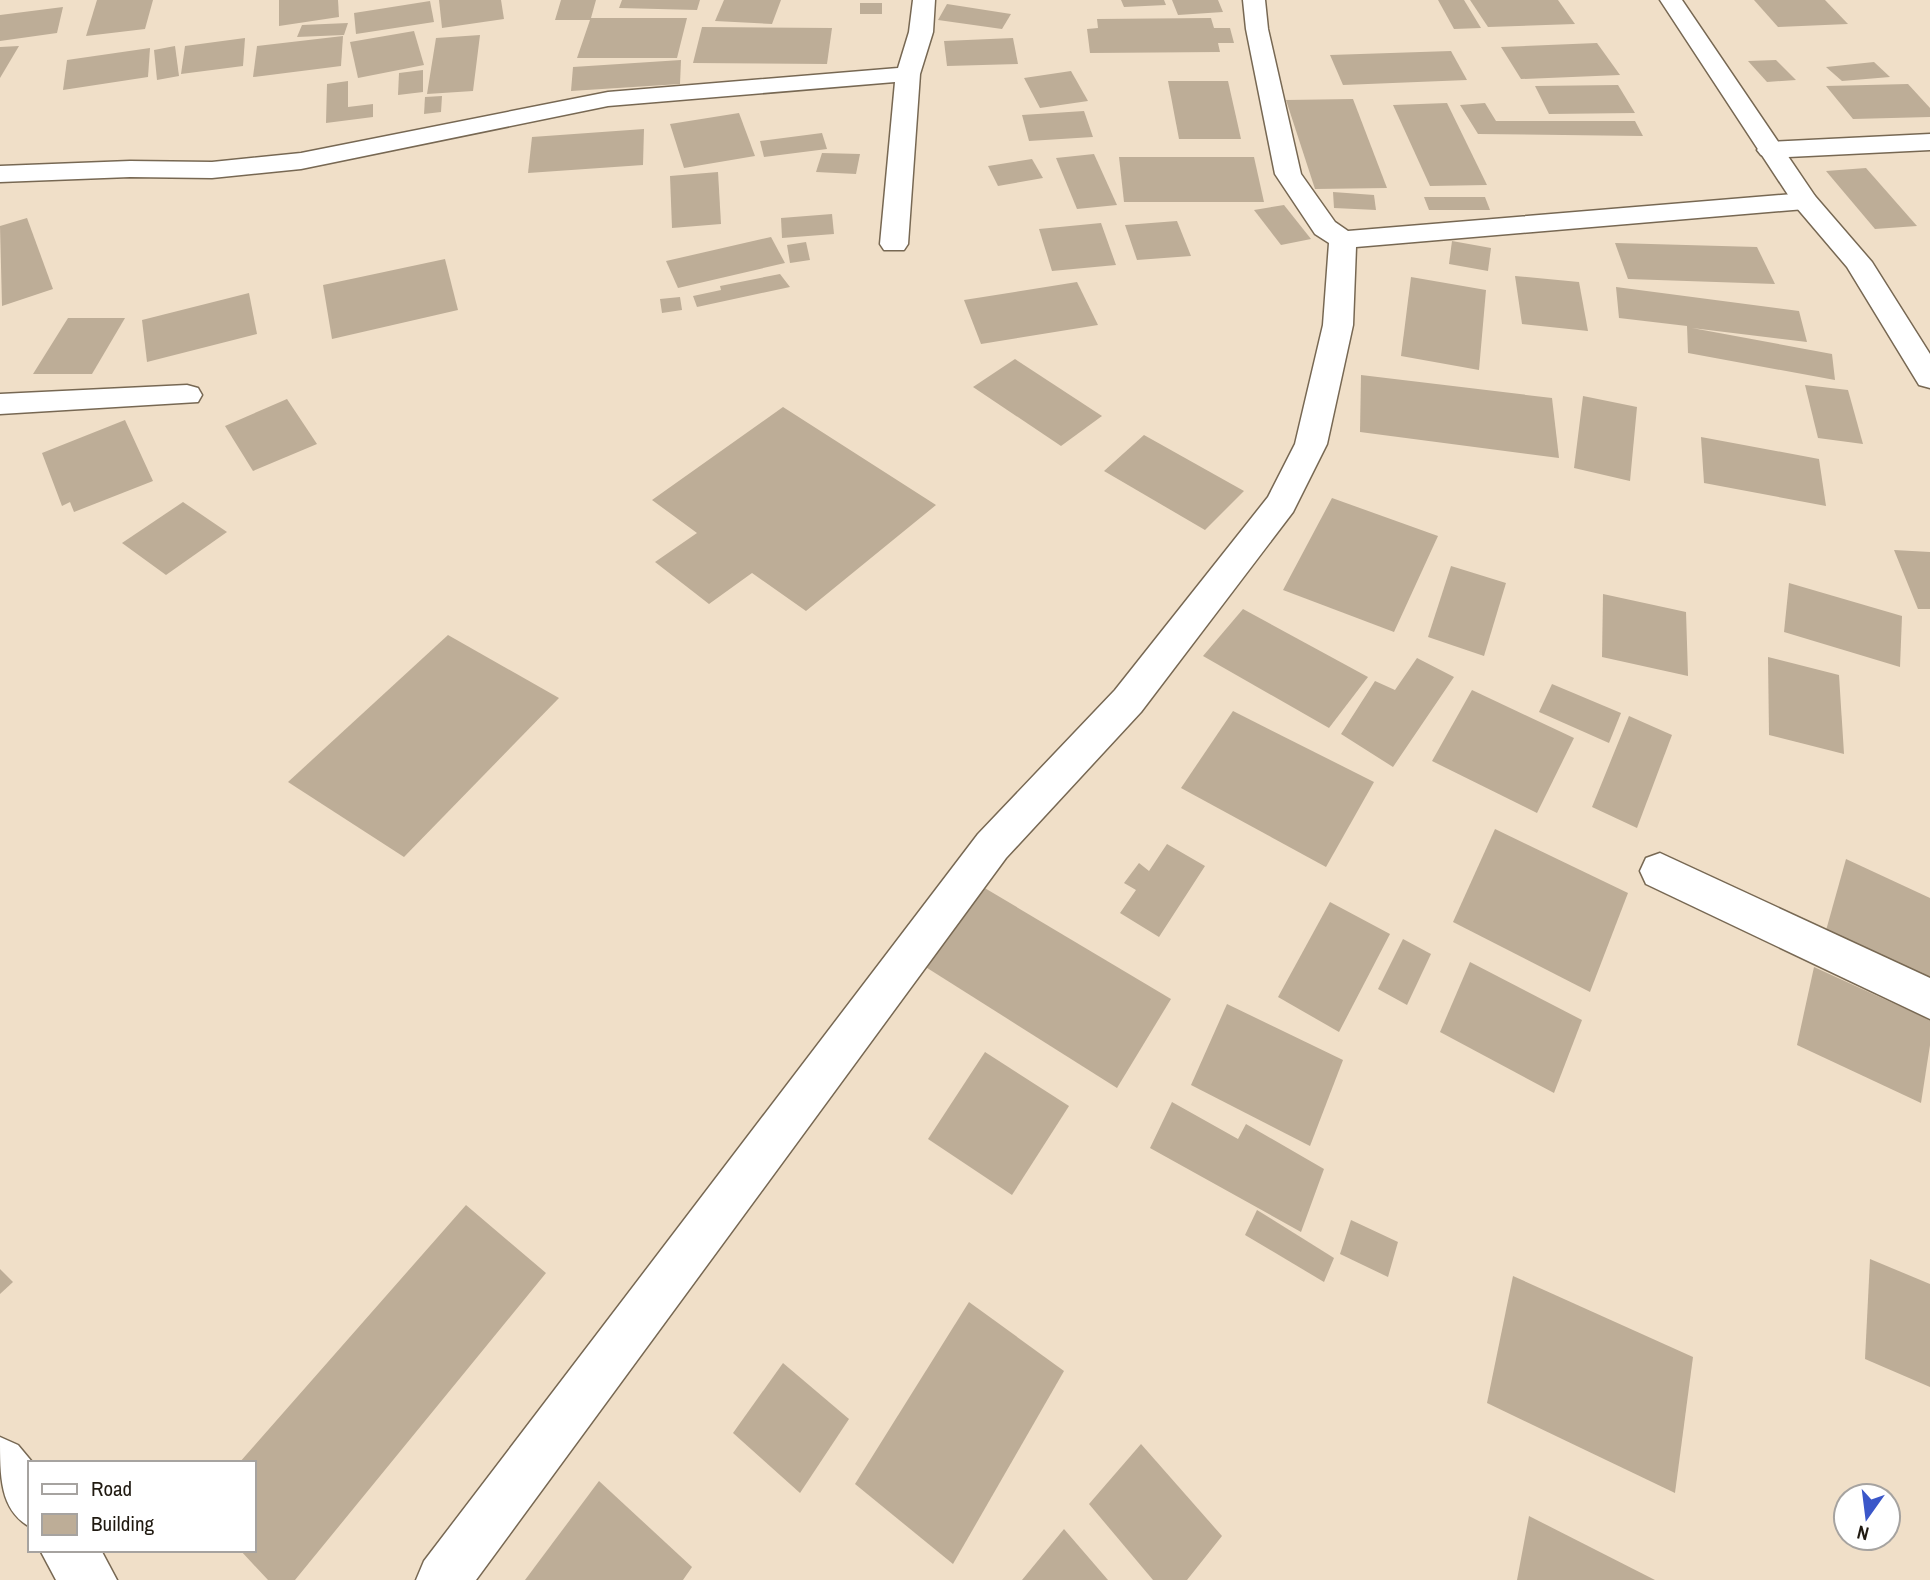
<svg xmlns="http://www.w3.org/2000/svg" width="1930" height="1580" viewBox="0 0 1930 1580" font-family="'Archivo Narrow',sans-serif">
  <rect width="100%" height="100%" fill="#f0dfc8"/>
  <!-- building -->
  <g fill="#bdad97">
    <polygon points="97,0 153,0 145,29 86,36"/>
    <polygon points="279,0 338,0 339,17 279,26"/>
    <polygon points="439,0 501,0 504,19 442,28"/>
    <polygon points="561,0 596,0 591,18 687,18 677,58 577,58 590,20 555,20"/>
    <polygon points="622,0 700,0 697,10 619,8"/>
    <polygon points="724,0 781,0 772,24 715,21"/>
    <polygon points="1121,0 1164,0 1166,5 1124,7"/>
    <polygon points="1172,0 1218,0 1223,12 1178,15"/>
    <polygon points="1438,0 1464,0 1481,28 1454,29"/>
    <polygon points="1470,0 1558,0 1575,24 1488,27"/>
    <polygon points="1754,0 1825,0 1848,24 1778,27"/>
    <polygon points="430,1 434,22 356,34 354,13"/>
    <rect x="860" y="3" width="22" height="11"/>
    <polygon points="947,4 1011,14 1002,29 938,20"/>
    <polygon points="63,7 57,33 0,41 0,15"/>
    <polygon points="1211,18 1214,28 1230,28 1234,43 1218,43 1220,52 1090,53 1087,29 1098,28 1097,19"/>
    <polygon points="348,23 344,35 297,37 302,25"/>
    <polygon points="702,27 832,28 827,64 693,63"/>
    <polygon points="414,31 424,65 358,78 350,42"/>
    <polygon points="480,35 473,91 427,94 436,38"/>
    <polygon points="343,36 341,66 253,77 257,46"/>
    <polygon points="245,38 243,66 181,74 185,46"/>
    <polygon points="1013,38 1018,64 947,66 944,41"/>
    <polygon points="1597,43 1620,75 1521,79 1501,47"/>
    <polygon points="19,46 0,78 0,47"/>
    <polygon points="175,46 179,76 157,80 154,50"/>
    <polygon points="150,48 148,77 63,90 67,60"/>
    <polygon points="1451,51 1467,80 1343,85 1330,55"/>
    <polygon points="681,60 680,84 571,91 573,67"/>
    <polygon points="1776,60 1796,80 1767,82 1748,61"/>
    <polygon points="1874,62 1890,77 1842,81 1826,67"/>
    <polygon points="423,70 423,92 398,95 399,73"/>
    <polygon points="1071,71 1088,101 1040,108 1024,78"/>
    <polygon points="348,81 348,107 373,104 373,117 326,123 327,84"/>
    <polygon points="1168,81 1228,81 1241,139 1179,139"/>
    <polygon points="1908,84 1930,108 1930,117 1853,119 1826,86"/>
    <polygon points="1618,85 1635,113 1549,114 1535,86"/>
    <polygon points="442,96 441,112 424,114 425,97"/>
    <polygon points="1353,99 1387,188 1315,189 1286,100"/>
    <polygon points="1447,103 1487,185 1430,186 1393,105"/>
    <polygon points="1485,103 1496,121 1635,121 1643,136 1478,134 1460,105"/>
    <polygon points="1084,111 1093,137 1029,141 1022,115"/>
    <polygon points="739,113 755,156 684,168 670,124"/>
    <polygon points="644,129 643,165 528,173 532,137"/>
    <polygon points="822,133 827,149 764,157 760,141"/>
    <polygon points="822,153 860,154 856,174 816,172"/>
    <polygon points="1094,154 1117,205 1077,209 1056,158"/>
    <polygon points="1119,157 1254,157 1264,202 1124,202"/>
    <polygon points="1032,159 1043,178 998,186 988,166"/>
    <polygon points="1866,168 1917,226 1875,229 1826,171"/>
    <polygon points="718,172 721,224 672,228 670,176"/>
    <polygon points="1333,192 1374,195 1376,210 1334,208"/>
    <polygon points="1424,197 1485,197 1490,210 1429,210"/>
    <polygon points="1284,205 1311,239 1281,245 1254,210"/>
    <polygon points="832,214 834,234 782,238 781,218"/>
    <polygon points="27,218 53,289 2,306 0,226"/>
    <polygon points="1177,221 1191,256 1137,260 1125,225"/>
    <polygon points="1101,223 1116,265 1052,271 1039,229"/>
    <polygon points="771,237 785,263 678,288 666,261"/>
    <polygon points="1452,241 1491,248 1488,271 1449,264"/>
    <polygon points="806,242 810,260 790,263 787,245"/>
    <polygon points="1615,243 1757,247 1775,284 1628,279"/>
    <polygon points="445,259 458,310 332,339 323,285"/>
    <polygon points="780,274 790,287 697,307 693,296 721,290 720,286"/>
    <polygon points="1515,276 1579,282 1588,331 1522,324"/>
    <polygon points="1411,277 1486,290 1479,370 1401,356"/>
    <polygon points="1077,282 1098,325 981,344 964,300"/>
    <polygon points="1616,287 1799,311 1807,342 1692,328 1832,354 1835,380 1688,353 1687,326 1619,318"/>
    <polygon points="249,293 257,334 147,362 142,320"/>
    <polygon points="680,297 682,310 662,313 660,299"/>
    <polygon points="68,318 125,318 92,374 33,374"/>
    <polygon points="1015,359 1102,416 1061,446 973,387"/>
    <polygon points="1361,375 1552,398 1559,458 1360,432"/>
    <polygon points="1805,385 1848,390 1863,444 1818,438"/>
    <polygon points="1583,396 1637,407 1630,481 1574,468"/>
    <polygon points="287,399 317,444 253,471 225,426"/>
    <polygon points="783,407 936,505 806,611 752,573 709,604 655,562 697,533 652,500"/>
    <polygon points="125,420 153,481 74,512 70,502 62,506 42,453"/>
    <polygon points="1144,435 1244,491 1205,530 1104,471"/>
    <polygon points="1701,437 1819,459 1826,506 1704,483"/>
    <polygon points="1332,498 1438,536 1394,632 1283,590"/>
    <polygon points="183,502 227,532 166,575 122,543"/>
    <polygon points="1894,550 1930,552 1930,609 1918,609"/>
    <polygon points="1451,566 1506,583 1484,656 1428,637"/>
    <polygon points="1789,583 1902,616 1900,667 1784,632"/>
    <polygon points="1603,594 1686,612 1688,676 1602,657"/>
    <polygon points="1243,609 1368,677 1329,728 1203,656"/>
    <polygon points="448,635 559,698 404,857 288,782"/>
    <polygon points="1768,657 1839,675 1844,754 1769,735"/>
    <polygon points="1417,658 1454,677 1393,767 1341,734 1375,681 1395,690"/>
    <polygon points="1552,684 1621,713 1609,743 1539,712"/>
    <polygon points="1472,690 1574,738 1537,813 1432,761"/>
    <polygon points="1233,711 1374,782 1326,867 1181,788"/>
    <polygon points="1629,716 1672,735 1637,828 1592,807"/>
    <polygon points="1495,829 1628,893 1590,992 1453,922"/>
    <polygon points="1167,844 1205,866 1159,937 1120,913 1136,890 1124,883 1139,863 1149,871"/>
    <polygon points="1846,859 1930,898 1930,985 1825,934"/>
    <polygon points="983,887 1171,999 1117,1088 924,966"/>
    <polygon points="1330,902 1390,934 1339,1032 1278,997"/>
    <polygon points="1403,939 1431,954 1407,1005 1378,989"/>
    <polygon points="1470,962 1582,1020 1554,1093 1440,1032"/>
    <polygon points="1814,967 1930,1020 1930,1045 1921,1103 1797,1045"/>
    <polygon points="1227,1004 1343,1060 1310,1146 1191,1085"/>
    <polygon points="985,1052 1069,1106 1012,1195 928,1139"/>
    <polygon points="1172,1102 1238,1139 1246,1124 1324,1169 1301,1232 1150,1148"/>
    <polygon points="466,1205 546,1273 295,1580 268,1580 240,1550 254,1550 254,1463 239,1463"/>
    <polygon points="1257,1210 1334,1258 1324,1282 1245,1235"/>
    <polygon points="1351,1220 1398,1242 1388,1277 1340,1254"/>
    <polygon points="1870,1259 1930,1284 1930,1387 1865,1359"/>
    <polygon points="0,1269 13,1282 0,1294"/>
    <polygon points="1513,1276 1693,1357 1675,1493 1487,1403"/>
    <polygon points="969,1302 1064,1371 953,1564 855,1484"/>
    <polygon points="783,1363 849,1419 800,1493 733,1433"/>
    <polygon points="1141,1444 1222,1536 1187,1580 1153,1580 1089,1504"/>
    <polygon points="599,1481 692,1567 683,1580 525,1580"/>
    <polygon points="1529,1516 1655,1580 1517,1580"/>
    <polygon points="1064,1529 1108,1580 1022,1580"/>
  </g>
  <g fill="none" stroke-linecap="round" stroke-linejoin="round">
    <!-- minor casing -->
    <g stroke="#776853" stroke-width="3">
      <g id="minor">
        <polygon points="913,0 935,0 933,32 920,74 908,244 904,250 884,250 880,244 895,82 608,106 301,169 212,178 130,177 0,182 0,166 130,161 212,162 301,153 608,92 898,68 909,32"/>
        <polygon points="1243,0 1265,0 1268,29 1301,174 1335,222 1348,231 1805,193 1814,195 1818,201 1814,207 1805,209 1356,247 1353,325 1327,444 1293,512 1141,712 1006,858 476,1580 416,1580 424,1561 978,834 1115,690 1268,497 1295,444 1323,325 1329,243 1315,234 1275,174 1246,29"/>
        <polygon points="1930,134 1930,150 1770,158 1761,155 1757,150 1761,145 1770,142"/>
        <polygon points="187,385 198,388 202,395 198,402 0,414 0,394"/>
        <polygon points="1660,853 1930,978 1930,1019 1646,884 1640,871 1646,858"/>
        <path d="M0,1437L18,1445L33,1463H30V1527C0,1510 0,1478 0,1437Z"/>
        <polygon points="40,1550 101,1550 117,1580 56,1580"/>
      </g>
    </g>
    <!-- tertiary casing -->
    <g stroke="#776853" stroke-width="3">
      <polygon id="tertiary" points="1660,0 1682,0 1815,196 1872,262 1930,354 1930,388 1919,385 1847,267 1796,207"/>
    </g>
    <!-- minor -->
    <use href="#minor" fill="#fff" fill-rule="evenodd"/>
    <!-- tertiary -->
    <use href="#tertiary" fill="#fff" fill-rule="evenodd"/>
  </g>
  <!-- legend -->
  <rect x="28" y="1461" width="228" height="91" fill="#ffffff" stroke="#a6a3a0" stroke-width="2"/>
  <rect x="42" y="1484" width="35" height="10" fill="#ffffff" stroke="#a6a3a0" stroke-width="2"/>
  <text x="91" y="1496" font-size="21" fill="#201a11">Road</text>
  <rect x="42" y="1514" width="35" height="21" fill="#bdad97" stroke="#a6a3a0" stroke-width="2"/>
  <text x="91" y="1531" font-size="21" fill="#201a11">Building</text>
  <!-- north arrow -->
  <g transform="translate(1867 1517) rotate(194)"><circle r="33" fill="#ffffff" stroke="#a6a3a0" stroke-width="2"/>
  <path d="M0-5L12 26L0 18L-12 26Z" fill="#3b57c9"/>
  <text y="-10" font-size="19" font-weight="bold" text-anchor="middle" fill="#201a11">N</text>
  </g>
</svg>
